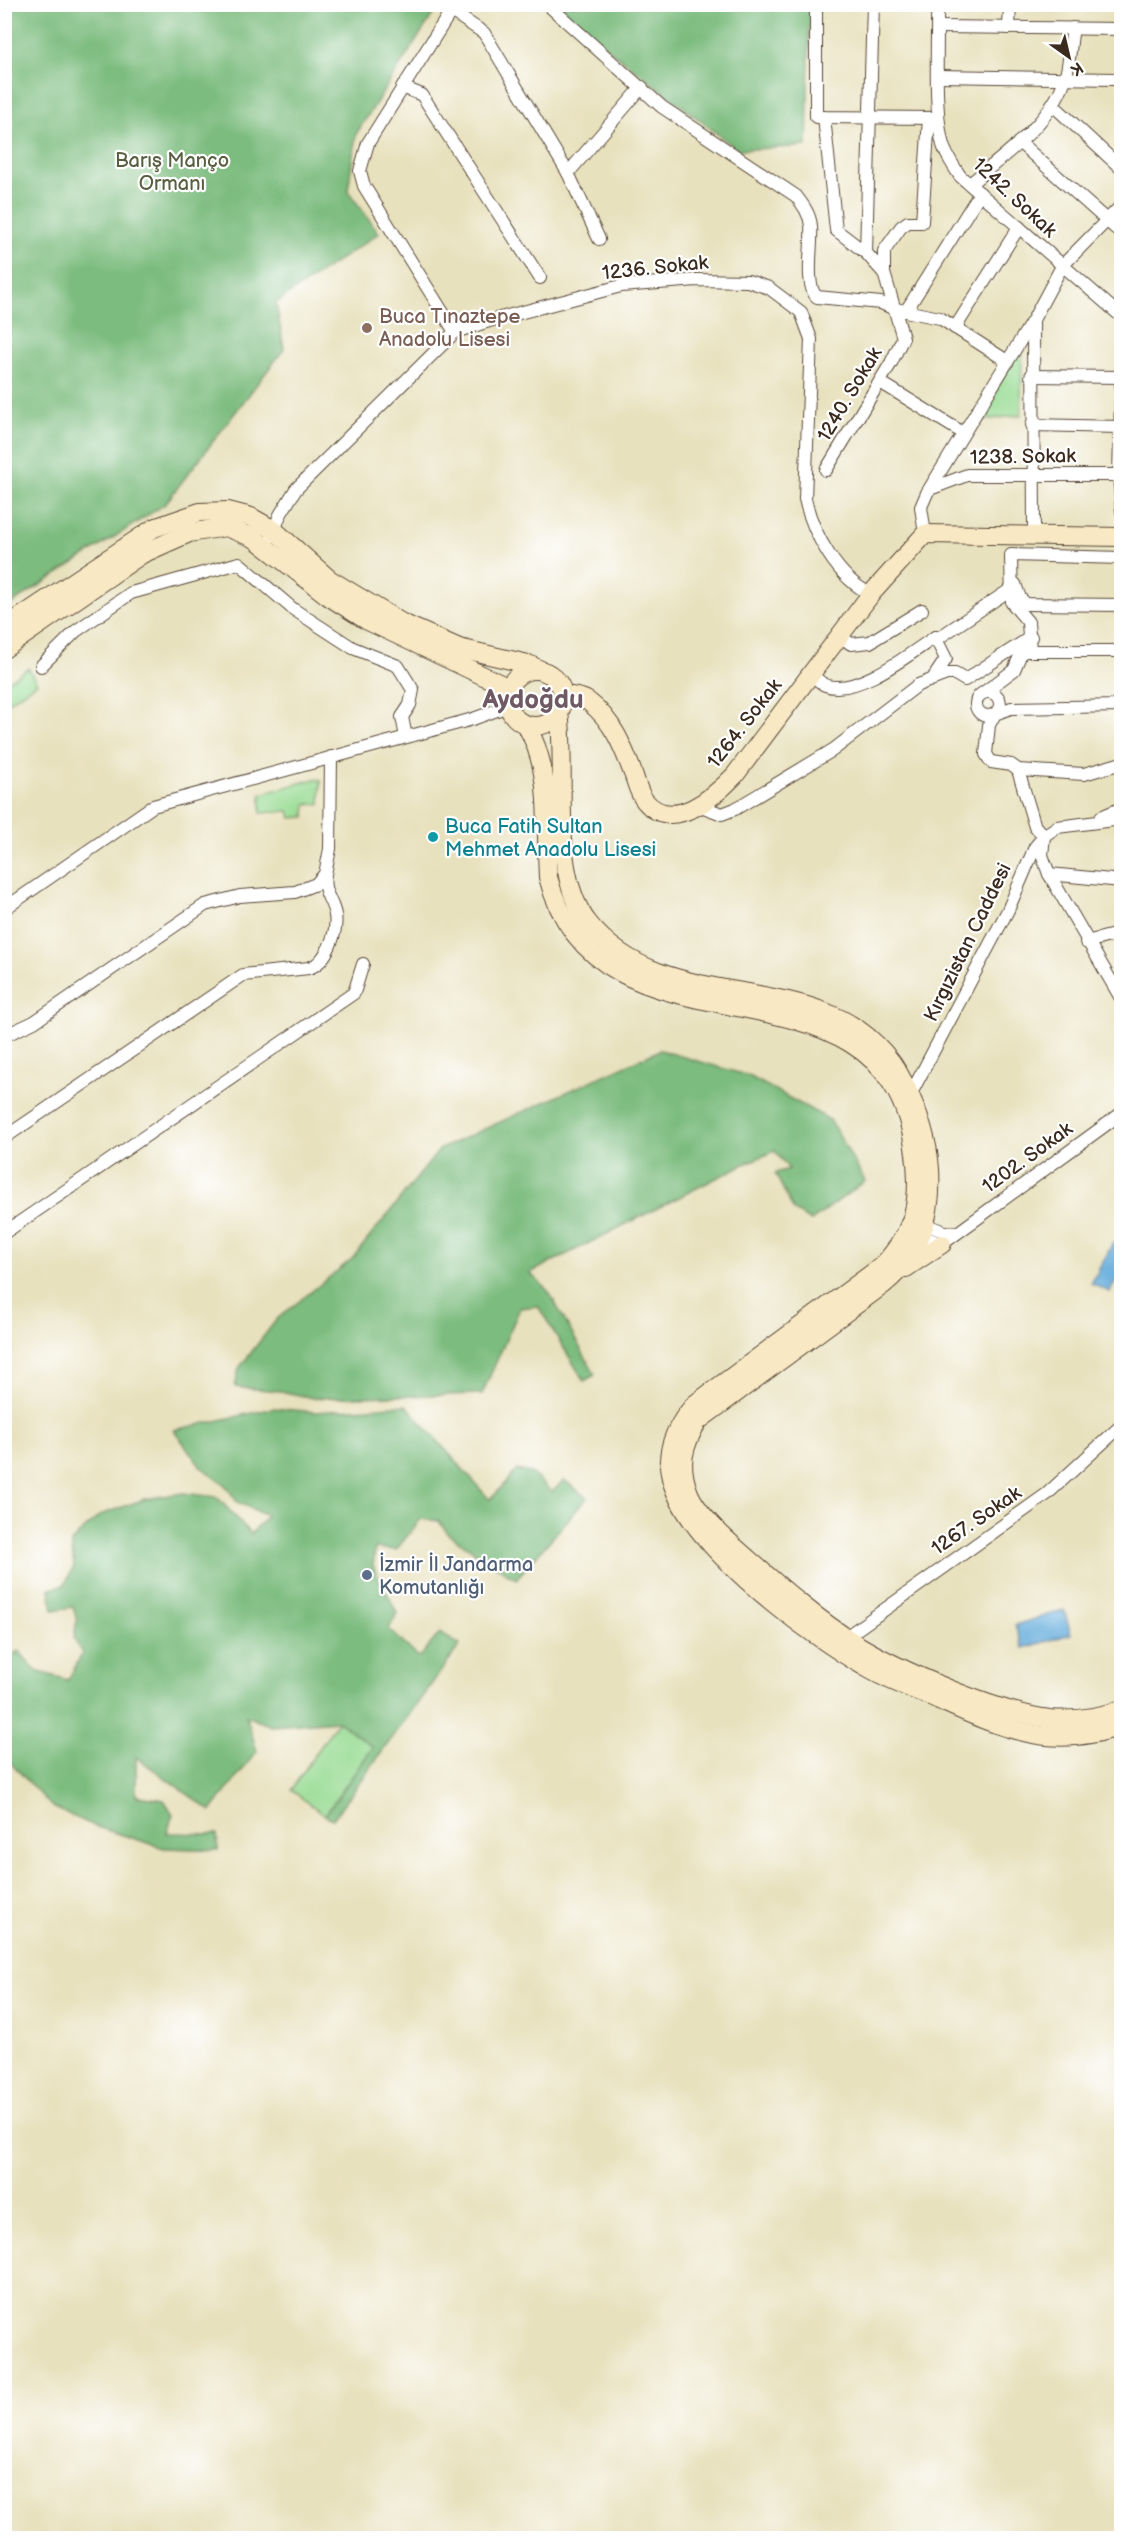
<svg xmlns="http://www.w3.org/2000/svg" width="1126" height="2543" viewBox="0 0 1126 2543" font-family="'Balsamiq Sans',sans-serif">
  <rect width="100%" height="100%" fill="#fff"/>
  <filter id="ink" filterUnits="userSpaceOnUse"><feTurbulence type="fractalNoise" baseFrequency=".0167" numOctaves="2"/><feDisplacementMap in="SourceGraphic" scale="12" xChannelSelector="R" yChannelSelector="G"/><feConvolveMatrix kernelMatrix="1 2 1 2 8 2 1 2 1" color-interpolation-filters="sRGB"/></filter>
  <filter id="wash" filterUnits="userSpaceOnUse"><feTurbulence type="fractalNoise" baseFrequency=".008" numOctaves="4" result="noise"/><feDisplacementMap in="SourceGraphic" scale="24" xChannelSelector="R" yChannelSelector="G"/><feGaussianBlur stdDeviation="1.35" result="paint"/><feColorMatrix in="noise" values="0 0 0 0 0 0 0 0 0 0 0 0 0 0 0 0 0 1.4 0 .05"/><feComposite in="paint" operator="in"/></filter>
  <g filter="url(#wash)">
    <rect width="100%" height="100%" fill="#e8e1bd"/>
    <!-- green -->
    <g fill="#9adc94" stroke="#6a8359" stroke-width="1.5">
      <polygon points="1022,344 1021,415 977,421"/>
      <polygon points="28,668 37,683 8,702 5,696 5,683"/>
      <polygon points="314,779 321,780 320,804 306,804 305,817 291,818 289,811 261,813 261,794"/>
      <polygon points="338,1721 374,1746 325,1815 291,1790"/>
    </g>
    <!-- forest -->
    <g fill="#7bbc7e" stroke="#5b734e" stroke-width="1.5">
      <polygon points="5,4 439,5 356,134 348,191 379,233 276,303 284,349 165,504 5,608"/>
      <polygon points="552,5 810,5 807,146 738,150"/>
      <polygon points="660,1050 749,1076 830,1120 865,1181 811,1221 794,1211 775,1173 789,1169 775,1151 744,1164 530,1273 549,1292 595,1375 584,1381 538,1306 520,1308 482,1394 313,1398 280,1391 235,1387 239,1368 277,1319 352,1259 440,1149"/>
      <polygon points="406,1405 490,1500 517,1470 531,1473 552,1492 564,1480 587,1498 516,1579 449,1535 439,1521 421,1519 396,1550 375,1548 373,1566 397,1613 389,1629 419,1658 440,1633 460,1645 333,1819 325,1815 373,1747 338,1721 271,1726 246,1716 257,1751 211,1811 136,1757 136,1796 164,1800 173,1814 167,1833 217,1834 218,1850 164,1848 97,1827 52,1807 5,1757 6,1658 19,1651 36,1671 68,1680 82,1654 74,1638 77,1620 73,1607 53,1610 50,1589 65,1584 74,1566 71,1542 100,1515 145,1499 183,1493 217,1497 251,1534 267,1516 237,1502 227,1487 200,1466 174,1430 275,1408 315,1412"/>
    </g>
    <!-- water -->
    <g fill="#64acdb" stroke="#506b7c" stroke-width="1.5">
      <polygon points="1113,1243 1121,1247 1121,1270 1110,1292 1091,1284"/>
      <polygon points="1064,1610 1071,1634 1023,1648 1015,1625"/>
    </g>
  </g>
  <g filter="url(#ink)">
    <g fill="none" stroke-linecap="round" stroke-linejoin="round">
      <!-- street casing -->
      <g stroke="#554536" stroke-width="14">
        <g id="street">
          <path d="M547,4L662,107L796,196C803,205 810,214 811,226C813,243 804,286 817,297L881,303L895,309L940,318L1007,361"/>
          <polyline points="816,4 816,117 936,118"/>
          <path d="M937,4C938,41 933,116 944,148C948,158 954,167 960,176L1122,317"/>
          <polyline points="451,11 484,33 568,173 642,87"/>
          <polyline points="938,27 1122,29"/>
          <polyline points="1009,28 1010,4"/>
          <polyline points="939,76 1116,79 1122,84"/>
          <polyline points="402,87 422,95 540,278"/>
          <polyline points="1052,104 1122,169"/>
          <polyline points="824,117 836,230 866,253 884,273"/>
          <polyline points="1019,142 1122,234"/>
          <polyline points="568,173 599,239"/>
          <path d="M970,184C1004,155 1051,123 1065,79C1070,63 1070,44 1073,28"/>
          <polyline points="866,253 873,4"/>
          <polyline points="906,311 980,193"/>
          <polyline points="1033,321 1034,534"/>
          <polyline points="955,328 1019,227"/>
          <polyline points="455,332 364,186 360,171 368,143 451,11 458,4"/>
          <polyline points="1122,361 1119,475 1122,512"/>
          <polyline points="1031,376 1121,377"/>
          <polyline points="880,382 963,433"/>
          <polyline points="1032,425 1120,427"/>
          <polyline points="826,470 891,363 903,338 884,273 884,251 901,227 908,222 922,222 929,118"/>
          <polyline points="930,489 967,475 1119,475"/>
          <polyline points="925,534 921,507 927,493 1033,320 1062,266 1122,205"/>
          <path d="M272,536L280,515L296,489L455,332L489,321L621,286L697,280L748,281L769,288L801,312L811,339L805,499C813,534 838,579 871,594"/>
          <polyline points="1015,584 1020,598 1026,604 1122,605"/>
          <polyline points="840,636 851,644 870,642 922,610"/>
          <polyline points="1030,651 1028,622 1012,603 1011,555 1122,558"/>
          <polyline points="41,666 76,631 131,593 239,563 293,609 353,648 398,666 413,690 410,705 402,717 406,737"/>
          <path d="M810,673C815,677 820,683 825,685C856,697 911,653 935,637H940L1011,589"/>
          <polyline points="934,677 946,659 935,637"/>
          <circle cx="988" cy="704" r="12"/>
          <polyline points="983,693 1014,670 1022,651 1122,651"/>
          <polyline points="1122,706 1011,708 995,714 989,725 986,754 991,762 1011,765 1018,770 1084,774 1122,763"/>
          <polyline points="1018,770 1035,827 1045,835"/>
          <polyline points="698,805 722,814 735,809 833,750 918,685 947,674 955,674 965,680 1031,637"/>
          <polyline points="1101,817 1122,808"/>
          <polyline points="1044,836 1042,855 1049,874 1122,1000"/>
          <polyline points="1049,874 1122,881"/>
          <polyline points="4,909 153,806 473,719 508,706"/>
          <polyline points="1086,942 1122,933"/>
          <polyline points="4,1036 34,1022 205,905 240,896 295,892 316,884 325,874 330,849 331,757"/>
          <polyline points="907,1101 1008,910 1035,847 1045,835 1057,827 1122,819"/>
          <path d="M4,1138L243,975L309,968C326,963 338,933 335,915C332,898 322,894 325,874"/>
          <polyline points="917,1221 945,1232 956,1233"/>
          <polyline points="4,1233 354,993 363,964"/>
          <polyline points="915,1233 942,1244 1122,1113"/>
          <polyline points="846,1637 1047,1494 1122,1425"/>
        </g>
      </g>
      <!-- secondary casing -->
      <g stroke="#554536" stroke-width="20">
        <g id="secondary">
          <polyline points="4,628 154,528 200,512 228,511 251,517 274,530 329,579 402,623 459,648 528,664 547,673"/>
          <polyline points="4,649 142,554 189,533 226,527 254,538 328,596 366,620 509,688"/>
          <circle cx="535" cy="698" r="28"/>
          <path d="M563,695C571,696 583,697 589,702C613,720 624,749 634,776C637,785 639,794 645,801C672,834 715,796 735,775L871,594L925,534L1122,537"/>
          <path d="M559,712C568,775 548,873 589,924C674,1028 839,954 904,1083C918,1110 928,1139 930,1169C933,1217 920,1255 883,1285L698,1421C683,1446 678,1465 689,1493C699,1517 733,1546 753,1563C785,1591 817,1619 853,1642C898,1670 997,1713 1050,1719C1075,1721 1099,1718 1122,1709"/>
          <path d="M526,725C553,770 545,826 548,877C600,1079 888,931 915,1154C921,1201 915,1230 882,1266L695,1404C680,1421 668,1441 669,1465C672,1536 809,1635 867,1668C887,1680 909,1688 930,1696C961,1710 994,1726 1028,1733C1058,1740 1093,1737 1122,1725"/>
          <polyline points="906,1268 942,1244"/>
        </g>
      </g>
      <!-- street -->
      <use href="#street" stroke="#fff" stroke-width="12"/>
      <!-- secondary -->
      <use href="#secondary" stroke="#f8e8c3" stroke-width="18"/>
    </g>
  </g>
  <!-- markers -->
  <circle fill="#8d6e63" stroke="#fff" stroke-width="2" cx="367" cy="328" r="6"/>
  <circle fill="#0f9aa8" stroke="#fff" stroke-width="2" cx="433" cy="837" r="6"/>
  <circle fill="#5c6f8a" stroke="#fff" stroke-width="2" cx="367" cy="1575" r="6"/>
  <g text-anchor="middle" stroke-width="4.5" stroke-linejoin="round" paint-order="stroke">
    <!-- park labels -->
    <g font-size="20" fill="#585f41" stroke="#fff">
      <text x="172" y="167">Barış Manço<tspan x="172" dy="23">Ormanı</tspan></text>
    </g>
    <!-- street labels -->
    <g font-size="20" fill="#3b2a1e" stroke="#fff">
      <text transform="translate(1015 197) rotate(43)" y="7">1242. Sokak</text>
      <text transform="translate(655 267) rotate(-6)" y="7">1236. Sokak</text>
      <text transform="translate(849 394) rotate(-59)" y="7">1240. Sokak</text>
      <text transform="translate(1023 456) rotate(-1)" y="7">1238. Sokak</text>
      <text transform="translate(744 723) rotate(-52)" y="7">1264. Sokak</text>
      <text transform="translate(967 942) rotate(-64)" y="7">Kırgızistan Caddesi</text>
      <text transform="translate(1027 1157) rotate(-36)" y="7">1202. Sokak</text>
      <text transform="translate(976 1520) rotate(-35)" y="7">1267. Sokak</text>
    </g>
    <!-- education labels -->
    <g font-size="20" fill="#785e54" stroke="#fff" text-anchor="start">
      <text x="379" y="323">Buca Tınaztepe<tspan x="379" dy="23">Anadolu Lisesi</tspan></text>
    </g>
    <!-- culture labels -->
    <g font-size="20" fill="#0d838f" stroke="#fff" text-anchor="start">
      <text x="445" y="833">Buca Fatih Sultan<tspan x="445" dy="23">Mehmet Anadolu Lisesi</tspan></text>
    </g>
    <!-- service labels -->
    <g font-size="20" fill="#4e5e75" stroke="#fff" text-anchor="start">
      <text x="379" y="1571">İzmir İl Jandarma<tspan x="379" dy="23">Komutanlığı</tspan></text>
    </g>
    <!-- district labels -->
    <g font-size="26" font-weight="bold" fill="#6f5a63" stroke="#fff">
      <text x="533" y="708">Aydoğdu</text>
    </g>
  </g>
  <!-- margin -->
  <rect width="1126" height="2543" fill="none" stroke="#fff" stroke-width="24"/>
  <!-- north arrow -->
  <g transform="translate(1069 57) rotate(146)" stroke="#ffffff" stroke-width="4.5" paint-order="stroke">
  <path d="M0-4.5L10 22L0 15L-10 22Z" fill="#3b2a1e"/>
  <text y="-9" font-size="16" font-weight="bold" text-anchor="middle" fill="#3b2a1e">K</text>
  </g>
</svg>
